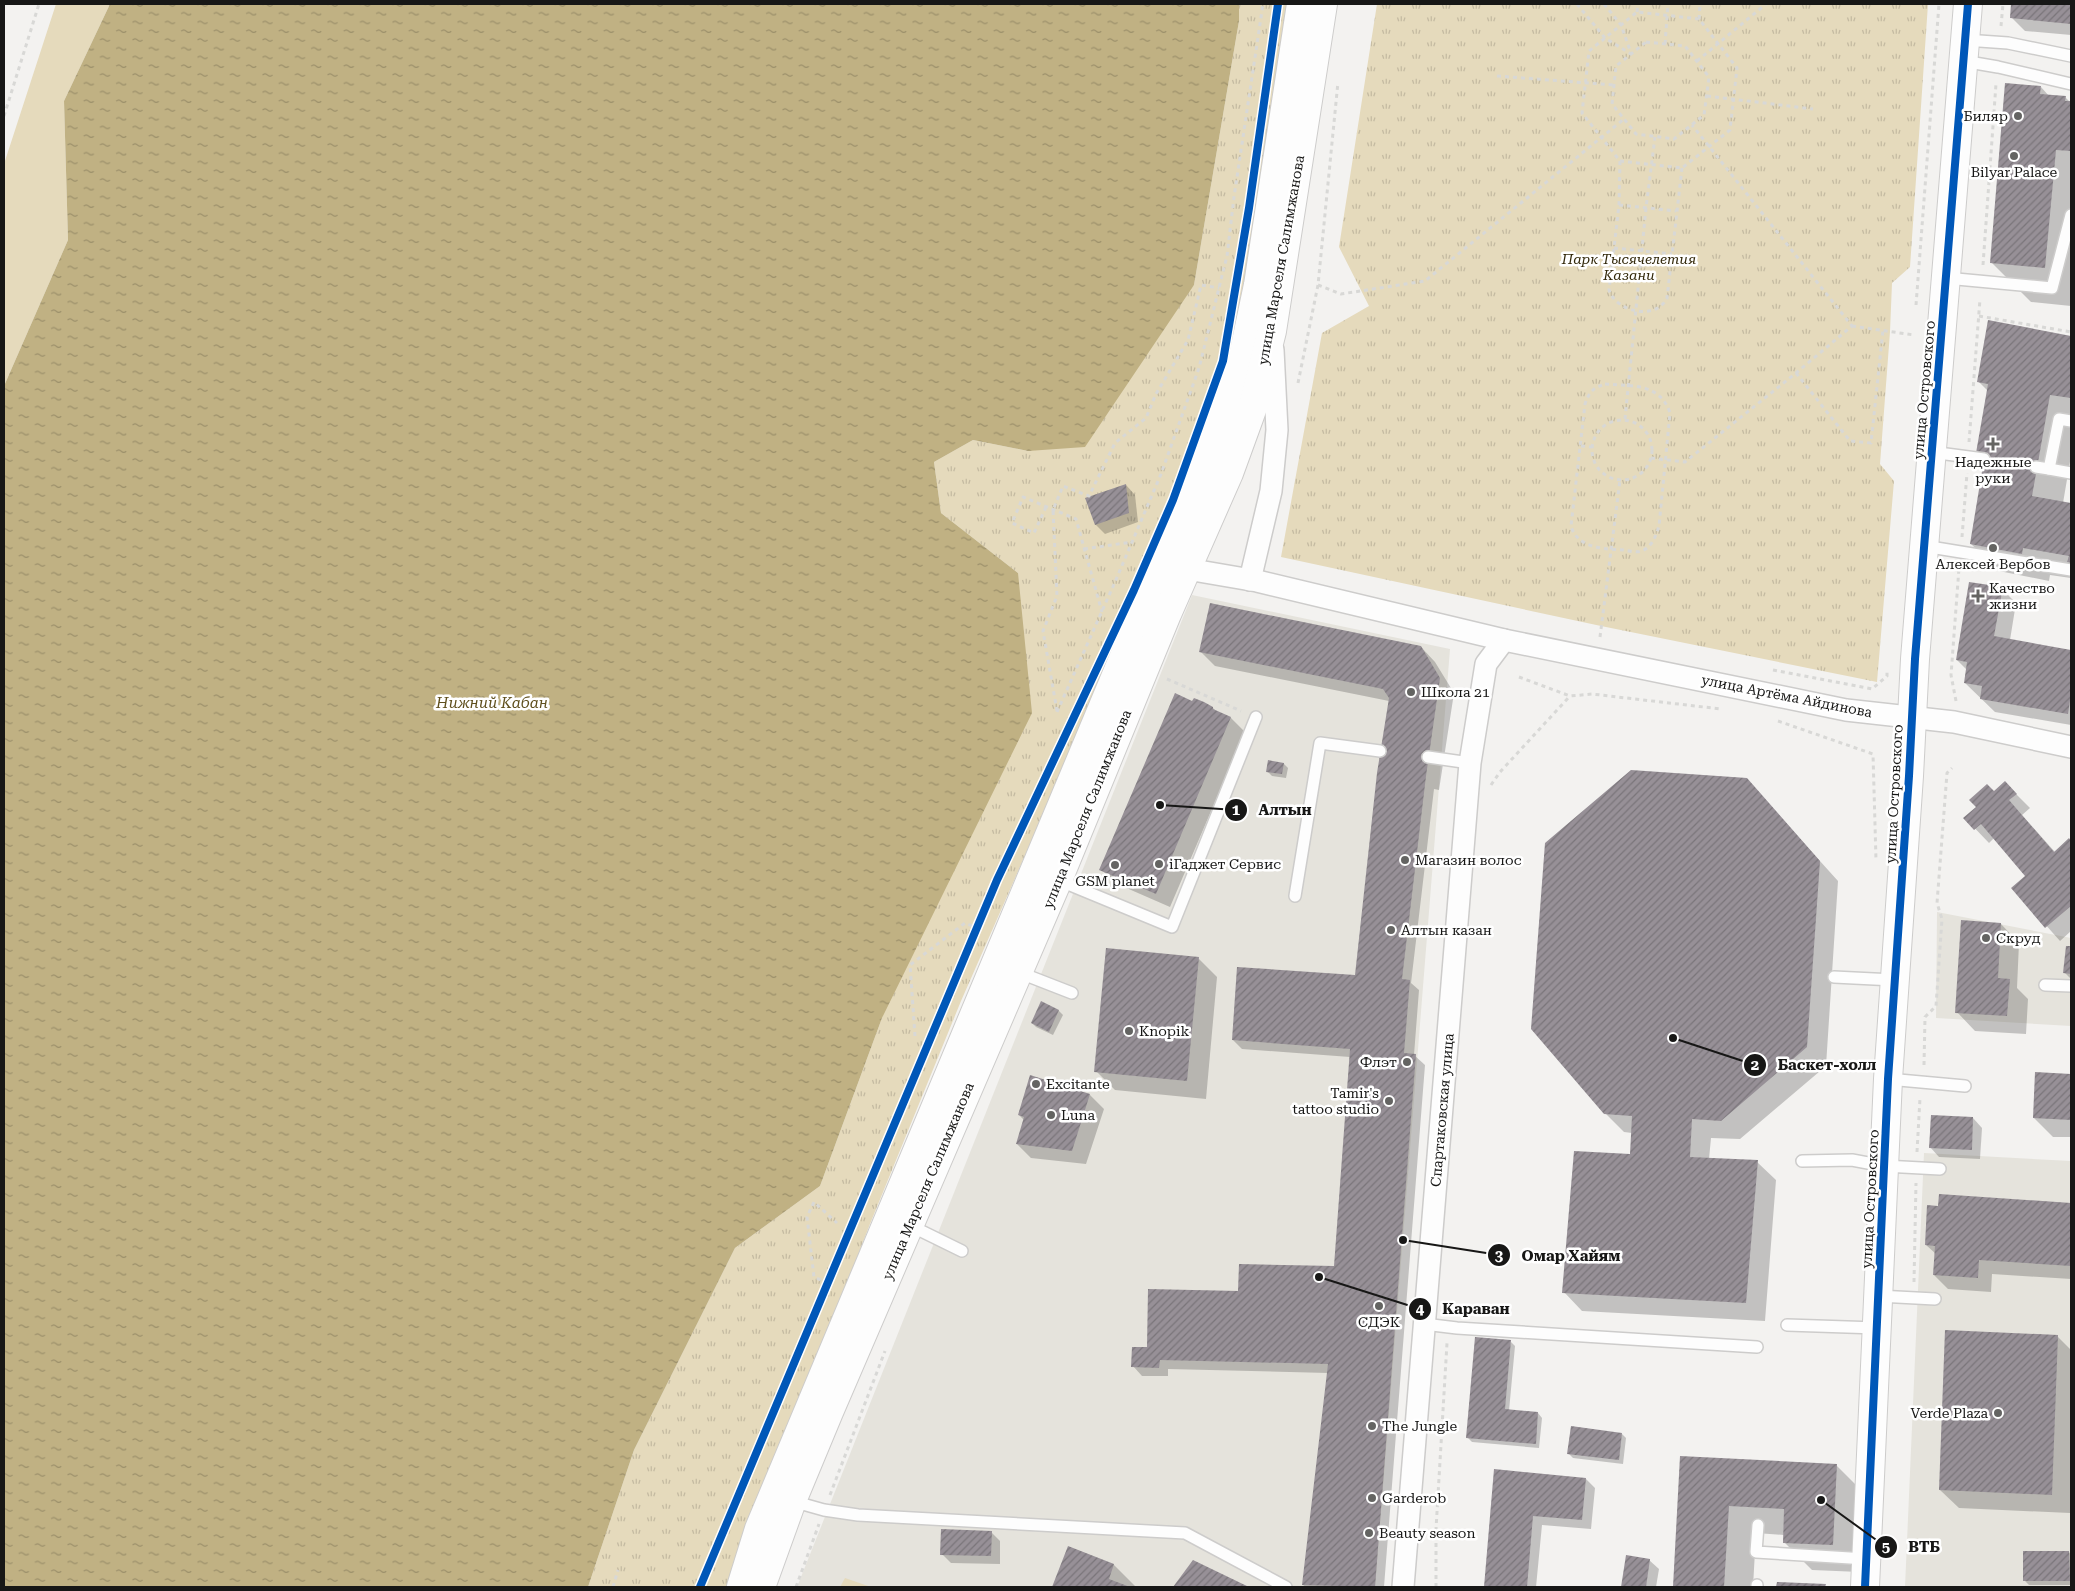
<svg xmlns="http://www.w3.org/2000/svg" width="2075" height="1591" viewBox="0 0 2075 1591" font-family="'Roboto Serif',serif">
  <defs>
    <pattern id="park-tufts" width="24" height="20" patternUnits="userSpaceOnUse" patternTransform="scale(1.25)"><rect width="24" height="20" fill="#e5dabc"/><path d="M3 7l-1-3M5 7V3M7 7l1-3M15 17l-1-3M17 17v-4M19 17l1-3" fill="none" stroke="#c4baa1"/></pattern>
    <pattern id="water-ripples" width="26" height="14" patternUnits="userSpaceOnUse" patternTransform="scale(1.25)"><rect width="26" height="14" fill="#c0b183"/><path d="M2 4q2-2 4 0t4 0M15 11q2-2 4 0t4 0" fill="none" stroke="#9b8f6a"/></pattern>
    <pattern id="building-hatch" width="6" height="6" patternUnits="userSpaceOnUse" patternTransform="scale(1.25)"><rect width="6" height="6" fill="#979097"/><path d="M-1 1l2-2M0 6l6-6M5 7l2-2" fill="none" stroke="#7a757a"/></pattern>
  </defs>
  <rect width="100%" height="100%" fill="#f3f2f0"/>
  <!-- built -->
  <g fill="#e5e3dc">
    <polygon points="1192,595 1450,649 1375,1587 797,1587"/>
    <polygon points="1937,912 2071,938 2071,1026 1936,1018"/>
    <polygon points="1924,1153 2071,1161 2071,1587 1905,1587"/>
  </g>
  <!-- grass -->
  <g fill="#e5dabc">
    <polygon points="56,4 110,4 64,101 68,240 4,386 4,164"/>
    <polygon points="845,1578 871,1587 840,1587"/>
  </g>
  <!-- park -->
  <g fill="url(#park-tufts)">
    <polygon points="1239,4 1289,4 1260,211 1225,366 1180,503 961,1001 870,1224 730,1587 588,1587 634,1450 735,1248 820,1186 882,1018 1018,573 941,513 934,462 973,440 1028,451 1194,285 1239,21"/>
    <polygon points="1377,4 1928,4 1910,267 1892,283 1890,332 1880,464 1894,481 1877,682 1601,626 1281,557 1322,333 1369,306 1339,247"/>
  </g>
  <!-- water -->
  <polygon fill="url(#water-ripples)" points="110,4 1239,4 1239,21 1194,285 1085,447 1028,451 973,440 934,462 941,513 1018,573 1032,713 882,1018 820,1186 735,1248 634,1450 588,1587 4,1587 4,386 68,240 64,101"/>
  <!-- shadow -->
  <g fill="#0003">
    <polygon points="2012,4 2071,4 2071,35 2025,31 2011,17"/>
    <polygon points="2041,87 2049,96 2065,97 2071,103 2071,306 2031,302 1992,263"/>
    <polygon points="1989,322 2071,337 2071,456 2063,503 2071,504 2071,578 2050,575 2049,581 1999,571 1971,544 1985,460 1988,391 1978,381"/>
    <polygon points="1126,485 1135,495 1138,522 1105,534 1096,525 1087,499"/>
    <polygon points="2002,589 2016,603 2010,640 2071,651 2071,725 1995,712 1965,683 1967,670 1957,660"/>
    <polygon points="1421,647 1435,662 1454,693 1439,790 1434,789 1411,983 1419,990 1414,1055 1425,1065 1384,1587 1306,1587 1303,1585 1328,1373 1168,1369 1168,1376 1142,1376 1133,1366 1240,1292 1335,1267 1350,1057 1242,1049 1233,1040 1356,977 1389,701 1215,666 1201,652"/>
    <polygon points="1193,703 1213,708 1218,713 1231,718 1245,732 1170,907 1115,883 1101,869"/>
    <polygon points="1284,764 1288,768 1286,778 1272,776 1268,772"/>
    <polygon points="1746,779 1838,881 1826,1066 1740,1139 1711,1138 1709,1159 1757,1162 1776,1180 1765,1321 1582,1311 1564,1292 1631,1155 1632,1133 1624,1132 1605,1113"/>
    <polygon points="2005,783 2030,808 2022,815 2055,852 2069,840 2071,842 2071,931 2060,941 2013,888 2027,876 1994,838 1989,843 1965,818"/>
    <polygon points="2001,924 2019,943 2017,988 2028,999 2026,1034 1975,1031 1957,1012"/>
    <polygon points="2067,947 2071,948 2071,979 2064,972"/>
    <polygon points="1198,958 1217,977 1206,1099 1115,1090 1096,1071"/>
    <polygon points="1042,1003 1059,1011 1063,1015 1053,1035 1036,1027 1032,1023"/>
    <polygon points="2036,1073 2071,1075 2071,1137 2053,1137 2034,1118"/>
    <polygon points="1090,1095 1104,1109 1086,1164 1031,1158 1017,1144 1024,1120 1019,1115"/>
    <polygon points="1973,1118 1982,1128 1980,1159 1939,1157 1930,1147"/>
    <polygon points="1940,1195 2071,1204 2071,1279 1992,1274 1991,1292 1948,1289 1934,1275 1936,1254 1926,1245 1939,1207"/>
    <polygon points="2057,1336 2071,1350 2070,1513 1959,1508 1940,1490"/>
    <polygon points="1511,1342 1515,1346 1509,1411 1538,1413 1542,1418 1539,1448 1472,1442 1468,1438"/>
    <polygon points="1622,1434 1626,1438 1623,1464 1573,1458 1569,1454"/>
    <polygon points="1681,1457 1836,1465 1864,1493 1860,1572 1812,1570 1784,1542 1784,1535 1756,1533 1753,1587 1674,1587"/>
    <polygon points="1495,1470 1586,1479 1595,1488 1591,1529 1542,1525 1536,1587 1485,1587"/>
    <polygon points="991,1532 1000,1541 1000,1564 951,1563 942,1554"/>
    <polygon points="1069,1547 1114,1565 1136,1587 1053,1587"/>
    <polygon points="2069,1552 2071,1555 2071,1585 2029,1585 2025,1581"/>
    <polygon points="1627,1557 1649,1560 1659,1569 1656,1587 1623,1587"/>
    <polygon points="1193,1562 1246,1587 1175,1587"/>
    <polygon points="1778,1583 1825,1586 1827,1587 1777,1587"/>
  </g>
  <!-- building -->
  <g fill="url(#building-hatch)">
    <polygon points="2011,4 2071,4 2071,24 2010,18"/>
    <polygon points="2005,83 2041,86 2040,94 2066,96 2065,101 2071,101 2071,151 2056,150 2045,268 1990,263"/>
    <polygon points="1988,320 2071,336 2071,398 2050,395 2032,496 2071,503 2071,563 2067,562 2069,556 2023,548 2022,554 1970,544 1984,459 1976,453 1988,384 1977,382"/>
    <polygon points="1126,484 1129,513 1095,525 1085,498"/>
    <polygon points="1969,582 2003,587 1994,636 2071,650 2071,694 2068,714 1980,699 1982,686 1964,683 1967,662 1956,660"/>
    <polygon points="1210,603 1421,646 1440,678 1426,776 1402,979 1410,980 1404,1053 1416,1054 1375,1587 1302,1585 1328,1364 1160,1360 1159,1368 1131,1367 1132,1347 1147,1347 1148,1289 1238,1291 1239,1264 1334,1266 1350,1049 1232,1040 1237,967 1355,975 1377,773 1389,698 1383,689 1199,652"/>
    <polygon points="1175,693 1192,701 1194,698 1204,702 1213,707 1213,709 1231,717 1156,894 1099,870"/>
    <polygon points="1268,760 1284,763 1282,774 1266,772"/>
    <polygon points="1631,770 1747,778 1820,861 1807,1047 1721,1121 1692,1119 1690,1157 1758,1160 1746,1303 1562,1293 1574,1151 1630,1154 1632,1116 1604,1114 1531,1029 1545,843"/>
    <polygon points="2005,781 2017,794 2009,800 2054,852 2069,838 2071,841 2071,906 2045,928 2011,888 2025,876 1981,824 1974,830 1963,818 1976,807 1969,800 1987,784 1994,791"/>
    <polygon points="1961,920 2001,923 1998,978 2010,979 2007,1016 1955,1013"/>
    <polygon points="2066,946 2071,946 2071,974 2063,973"/>
    <polygon points="1106,948 1199,957 1187,1081 1094,1072"/>
    <polygon points="1041,1001 1059,1010 1049,1032 1031,1023"/>
    <polygon points="2035,1072 2071,1074 2071,1120 2033,1118"/>
    <polygon points="1030,1075 1090,1094 1072,1151 1016,1144 1024,1117 1018,1115"/>
    <polygon points="1931,1115 1973,1117 1972,1150 1929,1148"/>
    <polygon points="1939,1194 2071,1203 2071,1266 1979,1260 1978,1278 1933,1275 1935,1246 1925,1245 1927,1205 1938,1206"/>
    <polygon points="1945,1330 2058,1335 2052,1495 1939,1490"/>
    <polygon points="1475,1337 1511,1340 1505,1409 1538,1412 1536,1444 1466,1438"/>
    <polygon points="1571,1426 1622,1433 1619,1460 1567,1454"/>
    <polygon points="1680,1456 1837,1464 1833,1545 1783,1543 1784,1509 1729,1506 1724,1587 1673,1587"/>
    <polygon points="1494,1469 1586,1478 1582,1520 1533,1516 1527,1587 1484,1587"/>
    <polygon points="941,1529 992,1531 991,1556 940,1555"/>
    <polygon points="1068,1546 1114,1564 1109,1579 1130,1587 1052,1587"/>
    <polygon points="2023,1551 2069,1551 2070,1581 2023,1581"/>
    <polygon points="1626,1555 1650,1559 1646,1587 1621,1587"/>
    <polygon points="1193,1560 1249,1587 1173,1587"/>
    <polygon points="1777,1582 1826,1584 1825,1587 1776,1587"/>
  </g>
  <g fill="none" stroke-linecap="round" stroke-linejoin="round">
    <!-- lane casing -->
    <g stroke="#cdcccb" stroke-width="14">
      <g id="lane">
        <polyline points="1965,40 2008,43 2071,56"/>
        <polyline points="1963,61 1998,67 2071,84"/>
        <polyline points="1946,278 2052,288 2071,215"/>
        <polyline points="1931,452 1984,459"/>
        <polyline points="2036,467 2049,469 2059,419 2071,421"/>
        <polyline points="2049,469 2071,473"/>
        <polyline points="1924,546 2071,570"/>
        <polyline points="1428,757 1470,763"/>
        <polyline points="1058,880 1172,927 1256,717"/>
        <polyline points="1295,896 1320,743 1380,751"/>
        <polyline points="1018,972 1072,993"/>
        <polyline points="1834,977 1894,980"/>
        <polyline points="2045,985 2071,986"/>
        <polyline points="1888,1079 1965,1086"/>
        <polyline points="1802,1161 1852,1160 1884,1166 1940,1169"/>
        <polyline points="909,1225 962,1251"/>
        <polyline points="1878,1296 1935,1299"/>
        <polyline points="1424,1324 1457,1328 1757,1347"/>
        <polyline points="1787,1325 1877,1328"/>
        <polyline points="792,1501 824,1510 858,1515 1185,1533 1286,1587"/>
        <polyline points="1758,1525 1756,1552 1866,1559"/>
        <polyline points="1757,1587 1757,1585"/>
      </g>
    </g>
    <!-- street casing -->
    <g stroke="#cdcccb" stroke-width="24">
      <g id="street">
        <polyline points="1187,569 1257,581 1504,640 1846,710 1954,722 2071,747"/>
        <polyline points="1250,580 1271,491 1277,430 1273,350"/>
        <polyline points="1403,1587 1470,763 1486,664 1504,640"/>
      </g>
    </g>
    <!-- secondary casing -->
    <g stroke="#cdcccb" stroke-width="30">
      <polyline id="secondary" points="1865,1587 1888,1079 1909,776 1915,659 1968,4"/>
    </g>
    <!-- primary casing -->
    <g stroke="#cdcccb" stroke-width="30">
      <g id="primary">
        <polyline points="741,1587 759,1529 1217,434 1242,361 1258,285 1301,4"/>
        <polyline points="761,1587 792,1501 829,1412 1058,880 1167,614 1229,473 1253,407 1272,331 1323,4"/>
      </g>
    </g>
    <!-- path -->
    <g stroke="#d8d8d6" stroke-width="3" stroke-dasharray="4 4" stroke-linecap="butt">
      <polyline points="1577,4 1605,38 1631,54"/>
      <polyline points="1604,4 1621,25 1631,53"/>
      <polyline points="1796,4 1797,4"/>
      <polyline points="1637,12 1638,4"/>
      <polyline points="1699,19 1700,4"/>
      <polyline points="2001,26 2003,4"/>
      <polygon points="1646,42 1685,46 1709,77 1704,115 1674,139 1636,134 1612,104 1616,66"/>
      <polyline points="1665,44 1668,4"/>
      <polyline points="1697,61 1766,4"/>
      <polyline points="1497,76 1614,85"/>
      <polyline points="1707,96 1813,109"/>
      <polyline points="4,116 39,4"/>
      <path d="M1620,161L1682,168L1730,130L1737,68L1699,19L1637,12L1589,51L1582,113L1620,161L1619,205L1609,290C1616,312 1656,321 1667,298L1682,168"/>
      <polyline points="1619,205 1676,211"/>
      <polyline points="1614,248 1672,254"/>
      <polyline points="1983,265 1996,84"/>
      <polyline points="1318,285 1341,294 1425,281 1624,119"/>
      <polyline points="1916,305 1939,4"/>
      <polyline points="1979,316 2071,332"/>
      <polyline points="1852,326 1914,335"/>
      <polyline points="1796,373 1850,441 1871,443 1883,330"/>
      <polyline points="1298,383 1318,285 1338,82"/>
      <path d="M1605,384C1632,386 1660,383 1670,413L1659,526C1656,535 1653,546 1642,551C1637,553 1629,551 1623,550C1604,549 1577,548 1571,526L1585,404C1589,392 1593,388 1605,384Z"/>
      <polyline points="1625,419 1646,208 1655,137"/>
      <circle cx="1622" cy="450" r="30"/>
      <polyline points="1969,442 1980,299"/>
      <polyline points="1581,446 1592,447"/>
      <polyline points="1651,458 1685,462 1796,373 1852,326 1692,125"/>
      <polyline points="1046,507 1034,533 1012,523 1023,497 1076,519 1102,612"/>
      <polyline points="1962,537 1967,473"/>
      <polyline points="1084,549 1132,542"/>
      <polyline points="1600,637 1620,480"/>
      <polyline points="1773,670 1872,689 1887,676 1887,672"/>
      <polyline points="1519,677 1570,696 1592,694 1721,709"/>
      <polyline points="1167,679 1241,711"/>
      <polyline points="1956,701 1951,675 1959,568"/>
      <polyline points="1057,711 1043,631 1057,596 1053,510 1063,486 1089,496 1115,443 1146,418 1156,394 1188,340 1201,285 1219,288"/>
      <polyline points="1057,712 1115,582 1161,474 1199,368 1227,256 1234,197 1263,4"/>
      <polyline points="1778,721 1873,754 1876,860"/>
      <polyline points="1491,785 1500,772 1570,696"/>
      <polyline points="915,1036 910,965 965,923 977,928"/>
      <polyline points="1924,1065 1925,1017 1936,1006 1942,919 1937,903 1947,773 1952,768"/>
      <polyline points="1917,1152 1920,1098"/>
      <polyline points="1914,1282 1916,1183"/>
      <polyline points="828,1283 814,1277 807,1217 814,1202 837,1223"/>
      <polyline points="830,1495 885,1351"/>
      <polyline points="613,1587 618,1570"/>
      <polyline points="796,1587 819,1524"/>
      <polyline points="1436,1587 1436,1529 1447,1343"/>
    </g>
    <!-- lane -->
    <use href="#lane" stroke="#fdfdfd" stroke-width="11"/>
    <!-- street -->
    <use href="#street" stroke="#fdfdfd" stroke-width="21"/>
    <!-- secondary -->
    <use href="#secondary" stroke="#fdfdfd" stroke-width="28"/>
    <!-- primary -->
    <use href="#primary" stroke="#fdfdfd" stroke-width="28"/>
    <!-- cycleway casing -->
    <g stroke="#fff" stroke-width="11">
      <g id="cycleway">
        <polyline points="700,1587 997,880 1134,590 1173,500 1223,361 1249,208 1278,4"/>
        <polyline points="1865,1587 1888,1079 1909,776 1915,659 1968,4"/>
      </g>
    </g>
    <!-- cycleway -->
    <use href="#cycleway" stroke="#0057b8" stroke-width="8"/>
  </g>
  <!-- markers -->
  <g fill="#646462" stroke="#fff" stroke-width="2">
    <circle cx="2018" cy="116" r="5"/>
    <circle cx="2014" cy="156" r="5"/>
    <path d="M1990.5 436.5h5v5h5v5h-5v5h-5v-5h-5v-5h5z"/>
    <circle cx="1993" cy="548" r="5"/>
    <path d="M1975.5 588.5h5v5h5v5h-5v5h-5v-5h-5v-5h5z"/>
    <circle cx="1411" cy="692" r="5"/>
    <circle cx="1405" cy="860" r="5"/>
    <circle cx="1159" cy="864" r="5"/>
    <circle cx="1115" cy="865" r="5"/>
    <circle cx="1391" cy="930" r="5"/>
    <circle cx="1986" cy="938" r="5"/>
    <circle cx="1129" cy="1031" r="5"/>
    <circle cx="1407" cy="1062" r="5"/>
    <circle cx="1036" cy="1084" r="5"/>
    <circle cx="1389" cy="1101" r="5"/>
    <circle cx="1051" cy="1115" r="5"/>
    <circle cx="1379" cy="1306" r="5"/>
    <circle cx="1998" cy="1413" r="5"/>
    <circle cx="1372" cy="1426" r="5"/>
    <circle cx="1372" cy="1498" r="5"/>
    <circle cx="1369" cy="1533" r="5"/>
  </g>
  <g text-anchor="middle" stroke-width="5" stroke-linejoin="round" paint-order="stroke">
    <!-- poi labels -->
    <g font-size="14" fill="#171716" stroke="#fff" text-anchor="start">
      <text x="2008" y="121" text-anchor="end">Биляр</text>
      <text x="2014" y="177" text-anchor="middle">Bilyar Palace</text>
      <text x="1993" y="467" text-anchor="middle">Надежные<tspan x="1993" dy="16">руки</tspan></text>
      <text x="1993" y="569" text-anchor="middle">Алексей Вербов</text>
      <text x="1989" y="593">Качество<tspan x="1989" dy="16">жизни</tspan></text>
      <text x="1421" y="697">Школа 21</text>
      <text x="1415" y="865">Магазин волос</text>
      <text x="1169" y="869">iГаджет Сервис</text>
      <text x="1115" y="886" text-anchor="middle">GSM planet</text>
      <text x="1401" y="935">Алтын казан</text>
      <text x="1996" y="943">Скруд</text>
      <text x="1139" y="1036">Knopik</text>
      <text x="1397" y="1067" text-anchor="end">Флэт</text>
      <text x="1046" y="1089">Excitante</text>
      <text x="1379" y="1098" text-anchor="end">Tamir's<tspan x="1379" dy="16">tattoo studio</tspan></text>
      <text x="1061" y="1120">Luna</text>
      <text x="1379" y="1327" text-anchor="middle">СДЭК</text>
      <text x="1988" y="1418" text-anchor="end">Verde Plaza</text>
      <text x="1382" y="1431">The Jungle</text>
      <text x="1382" y="1503">Garderob</text>
      <text x="1379" y="1538">Beauty season</text>
    </g>
    <!-- park labels -->
    <g font-size="14" font-style="italic" fill="#32280a" stroke="#fff">
      <text x="1629" y="264">Парк Тысячелетия<tspan x="1629" dy="16">Казани</tspan></text>
    </g>
    <!-- street labels -->
    <g font-size="14" fill="#171716" stroke="#fff">
      <text transform="translate(1281 260) rotate(-80)" y="5">улица Марселя Салимжанова</text>
      <text transform="translate(1924 390) rotate(-85)" y="5">улица Островского</text>
      <text transform="translate(1787 696) rotate(11)" y="5">улица Артёма Айдинова</text>
      <text transform="translate(1894 794) rotate(-87)" y="5">улица Островского</text>
      <text transform="translate(1087 809) rotate(-68)" y="5">улица Марселя Салимжанова</text>
      <text transform="translate(1442 1110) rotate(-85)" y="5">Спартаковская улица</text>
      <text transform="translate(928 1181) rotate(-67)" y="5">улица Марселя Салимжанова</text>
      <text transform="translate(1870 1199) rotate(-87)" y="5">улица Островского</text>
    </g>
    <!-- water labels -->
    <g font-size="15" font-style="italic" fill="#5f4f1d" stroke="#fff">
      <text x="492" y="708">Нижний Кабан</text>
    </g>
  </g>
  <!-- callouts -->
  <path fill="none" stroke="#171716" stroke-width="2" d="M1160 805L1236 810M1673 1038L1755 1065M1403 1240L1499 1255M1319 1277L1420 1309M1821 1500L1886 1547"/>
  <g fill="#171716" stroke="#fff" stroke-width="2">
    <circle cx="1160" cy="805" r="5"/>
    <circle cx="1673" cy="1038" r="5"/>
    <circle cx="1403" cy="1240" r="5"/>
    <circle cx="1319" cy="1277" r="5"/>
    <circle cx="1821" cy="1500" r="5"/>
    <circle cx="1236" cy="810" r="12"/>
    <circle cx="1755" cy="1065" r="12"/>
    <circle cx="1499" cy="1255" r="12"/>
    <circle cx="1420" cy="1309" r="12"/>
    <circle cx="1886" cy="1547" r="12"/>
  </g>
  <g font-size="15" text-anchor="middle" font-weight="bold" fill="#fff">
    <text x="1236" y="815">1</text>
    <text x="1755" y="1070">2</text>
    <text x="1499" y="1261">3</text>
    <text x="1420" y="1314">4</text>
    <text x="1886" y="1552">5</text>
  </g>
  <g font-size="15" text-anchor="middle" font-weight="bold" fill="#171716" stroke="#fff" stroke-width="5" stroke-linejoin="round" paint-order="stroke">
    <text x="1285" y="815">Алтын</text>
    <text x="1827" y="1070">Баскет-холл</text>
    <text x="1571" y="1261">Омар Хайям</text>
    <text x="1476" y="1314">Караван</text>
    <text x="1924" y="1552">ВТБ</text>
  </g>
  <!-- border -->
  <rect width="2075" height="1591" fill="none" stroke="#171716" stroke-width="10"/>
</svg>
